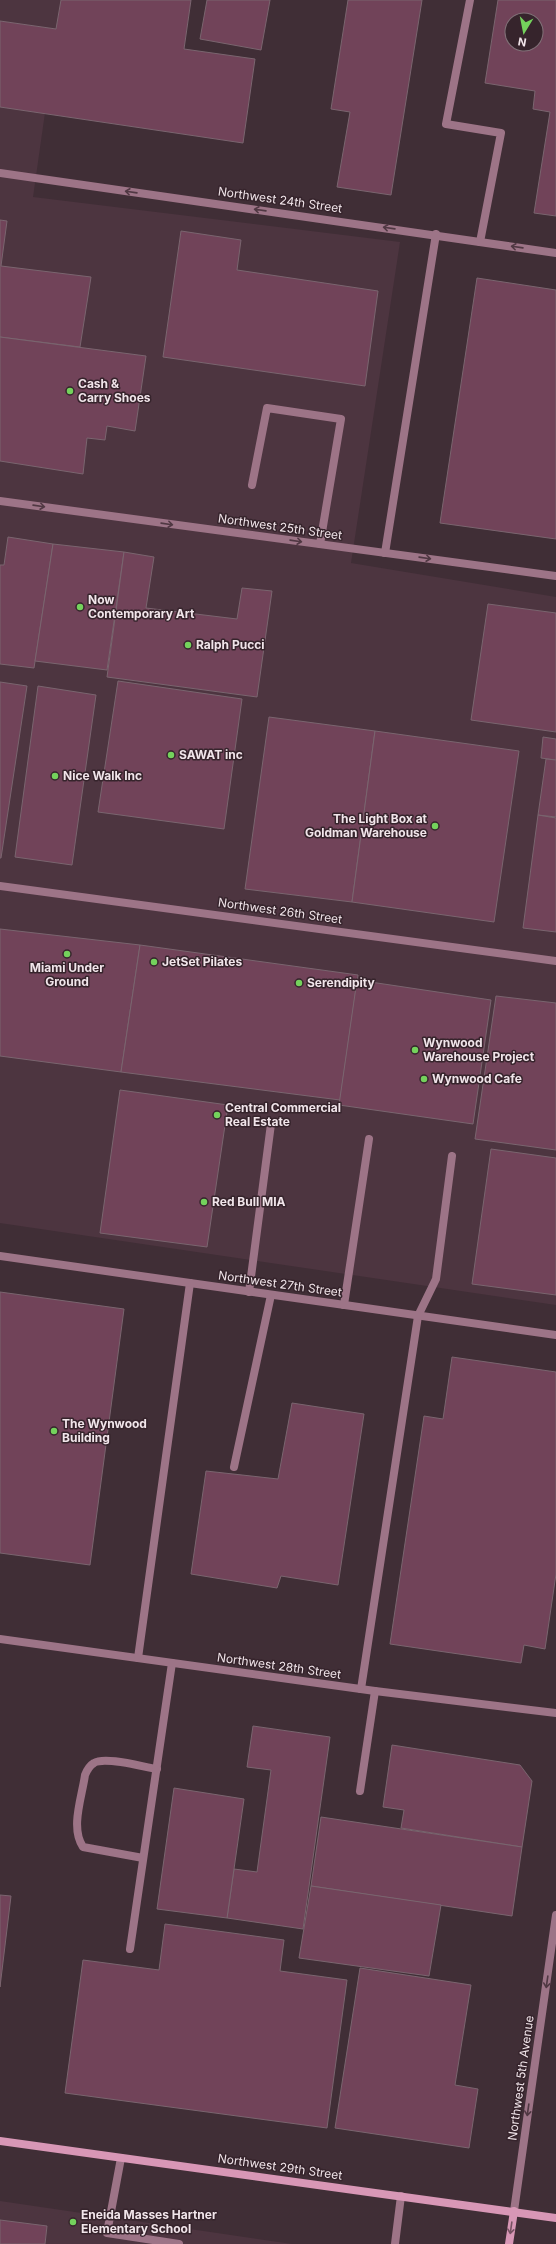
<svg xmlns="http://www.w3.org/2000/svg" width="556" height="2244" viewBox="0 0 556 2244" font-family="Inter,sans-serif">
  <rect width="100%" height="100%" fill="#402e36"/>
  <!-- built -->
  <g fill="#4d3540">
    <polygon points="0,0 61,0 33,197 400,242 351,563 556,597 556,1305 0,1223"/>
    <polygon points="0,2201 292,2244 0,2244"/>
  </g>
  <!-- building -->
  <g fill="#714359" stroke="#7a656f" fill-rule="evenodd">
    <polygon points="61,0 191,0 184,49 255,59 243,143 0,107 0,21 56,29"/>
    <polygon points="207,0 270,0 261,50 200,39"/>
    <polygon points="348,0 422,0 391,195 337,187 350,112 331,109"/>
    <path d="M498,0H556V216L534,213L550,112L533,109L535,91L485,83ZM512,20H536V44H512Z"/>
    <polygon points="0,220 7,221 1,266 91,277 80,347 0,337"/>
    <polygon points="181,231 241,240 237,270 378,291 365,386 163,357"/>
    <polygon points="477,278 556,290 556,539 440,523"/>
    <polygon points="0,337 146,356 135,431 107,426 105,440 87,438 83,474 0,461"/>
    <polygon points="8,537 53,544 34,668 0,664 0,565 4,565"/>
    <polygon points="53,544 124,552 107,670 35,661"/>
    <polygon points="124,552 154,557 146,608 237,619 242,588 272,591 257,697 107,677"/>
    <polygon points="488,604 556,613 556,732 471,720"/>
    <polygon points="118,681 242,699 224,829 98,812"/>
    <polygon points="0,682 27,686 1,858 0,858"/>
    <polygon points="38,686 96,695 72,865 15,857"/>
    <polygon points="269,717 375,731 352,902 245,889"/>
    <polygon points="375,731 519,751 494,922 352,902"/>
    <polygon points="543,737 556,739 556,760 541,758"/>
    <polygon points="546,759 556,760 556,817 538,815"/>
    <polygon points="538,815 556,818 556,932 523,928"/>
    <polygon points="0,929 140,945 121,1072 0,1056"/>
    <polygon points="140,945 358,975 340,1100 121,1072"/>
    <polygon points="357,980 491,1000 473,1124 339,1105"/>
    <polygon points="496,996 556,1003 556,1150 475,1139"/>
    <polygon points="120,1090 228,1105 207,1247 100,1233"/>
    <polygon points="491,1149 556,1158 556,1295 472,1284"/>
    <polygon points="0,1292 124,1309 90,1565 0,1553"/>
    <polygon points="452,1357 556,1372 556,1574 545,1649 524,1645 521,1663 390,1644 424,1416 443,1419"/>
    <polygon points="292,1403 364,1414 338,1585 281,1576 277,1588 191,1574 206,1471 278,1479"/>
    <polygon points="253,1726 330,1737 303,1929 227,1918 234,1869 257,1872 271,1770 247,1767"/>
    <polygon points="392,1745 520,1765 532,1781 522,1847 401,1828 404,1810 383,1807"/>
    <polygon points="174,1788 244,1799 227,1918 157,1909"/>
    <polygon points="321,1817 522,1847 512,1916 311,1886"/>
    <polygon points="311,1886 441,1905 429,1976 299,1958"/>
    <polygon points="0,1895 11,1896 0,1987"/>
    <polygon points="165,1924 284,1940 280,1971 347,1980 327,2128 65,2093 83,1960 159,1970"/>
    <polygon points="360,1968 471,1985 455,2085 478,2089 469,2148 335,2128"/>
    <polygon points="0,2220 47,2226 45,2244 0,2244"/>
  </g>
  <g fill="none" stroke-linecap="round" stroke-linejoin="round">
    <!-- lane -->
    <g stroke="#9d7487" stroke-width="8">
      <polyline points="470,0 446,124 501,133 480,242"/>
      <polyline points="252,485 267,408 341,419 320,544"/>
      <polyline points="385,553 436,234"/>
      <polyline points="249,1292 271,1124"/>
      <polyline points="344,1305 369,1139"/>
      <polyline points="234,1467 271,1295"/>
      <polyline points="138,1658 190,1283"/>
      <polyline points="361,1689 418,1316 436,1279 452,1156"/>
      <polyline points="360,1791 375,1691"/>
      <path d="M143,1858L83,1847C70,1828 82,1797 85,1775C87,1770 89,1766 94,1763C105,1756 143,1767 157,1769"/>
      <polyline points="130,1949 172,1663"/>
      <polyline points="121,2158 107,2233 179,2244"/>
      <polyline points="395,2244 401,2196"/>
    </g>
    <!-- street -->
    <g stroke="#9d7487" stroke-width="8">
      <polyline points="0,173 556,253"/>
      <polyline points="0,501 556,576"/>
      <polyline points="0,886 556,961"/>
      <polyline points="0,1256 556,1335"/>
      <polyline points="0,1639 375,1691 556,1713"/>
      <polyline points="514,2211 556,1915"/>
    </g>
    <!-- secondary -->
    <g stroke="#d897b6" stroke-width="8">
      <polyline points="0,2141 556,2218"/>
      <polyline points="509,2244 514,2211"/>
    </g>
  </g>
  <!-- one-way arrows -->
  <defs><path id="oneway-shaft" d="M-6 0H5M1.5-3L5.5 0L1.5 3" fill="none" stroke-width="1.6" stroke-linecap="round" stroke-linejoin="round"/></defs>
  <g stroke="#503843">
    <use href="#oneway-shaft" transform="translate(131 192) rotate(-172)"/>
    <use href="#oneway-shaft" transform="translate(260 210) rotate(-172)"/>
    <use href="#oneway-shaft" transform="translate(389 228) rotate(-172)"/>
    <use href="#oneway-shaft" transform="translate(517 247) rotate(-172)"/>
    <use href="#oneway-shaft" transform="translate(39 506) rotate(8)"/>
    <use href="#oneway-shaft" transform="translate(167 524) rotate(8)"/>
    <use href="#oneway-shaft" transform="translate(296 541) rotate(8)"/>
    <use href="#oneway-shaft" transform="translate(425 558) rotate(8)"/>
    <use href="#oneway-shaft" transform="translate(547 1982) rotate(98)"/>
    <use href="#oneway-shaft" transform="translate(528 2110) rotate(98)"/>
  </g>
  <use stroke="#775263" href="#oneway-shaft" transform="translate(511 2228) rotate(98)"/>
  <!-- markers -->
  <g fill="#74d25c" stroke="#36242c" stroke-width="1.5">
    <circle cx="70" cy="391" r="4"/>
    <circle cx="80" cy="607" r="4"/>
    <circle cx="188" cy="645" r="4"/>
    <circle cx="171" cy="755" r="4"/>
    <circle cx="55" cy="776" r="4"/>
    <circle cx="435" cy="826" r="4"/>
    <circle cx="67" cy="954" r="4"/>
    <circle cx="154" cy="962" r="4"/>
    <circle cx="299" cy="983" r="4"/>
    <circle cx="415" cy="1050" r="4"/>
    <circle cx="424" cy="1079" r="4"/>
    <circle cx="217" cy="1115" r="4"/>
    <circle cx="204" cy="1202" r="4"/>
    <circle cx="54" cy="1431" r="4"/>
    <circle cx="73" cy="2222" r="4"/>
  </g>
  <g text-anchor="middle" stroke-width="3" stroke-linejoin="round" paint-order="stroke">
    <!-- street labels -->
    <g font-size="12" fill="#f1e5ea" stroke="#36242c">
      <text transform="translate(280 200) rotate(8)" y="4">Northwest 24th Street</text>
      <text transform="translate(280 527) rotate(8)" y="4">Northwest 25th Street</text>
      <text transform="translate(280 911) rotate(8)" y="4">Northwest 26th Street</text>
      <text transform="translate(280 1284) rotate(8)" y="4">Northwest 27th Street</text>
      <text transform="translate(279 1666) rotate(8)" y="4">Northwest 28th Street</text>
      <text transform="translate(521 2078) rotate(-82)" y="4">Northwest 5th Avenue</text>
      <text transform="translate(280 2167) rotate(8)" y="4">Northwest 29th Street</text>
    </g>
    <!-- poi labels -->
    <g font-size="12" font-weight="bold" fill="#f1e5ea" stroke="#36242c" text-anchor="start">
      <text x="78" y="388">Cash &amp;<tspan x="78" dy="14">Carry Shoes</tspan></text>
      <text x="88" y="604">Now<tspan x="88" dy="14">Contemporary Art</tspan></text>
      <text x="196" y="649">Ralph Pucci</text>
      <text x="179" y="759">SAWAT inc</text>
      <text x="63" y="780">Nice Walk Inc</text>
      <text x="427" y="823" text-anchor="end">The Light Box at<tspan x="427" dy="14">Goldman Warehouse</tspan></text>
      <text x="162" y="966">JetSet Pilates</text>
      <text x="67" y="972" text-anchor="middle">Miami Under<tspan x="67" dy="14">Ground</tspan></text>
      <text x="307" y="987">Serendipity</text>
      <text x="423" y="1047">Wynwood<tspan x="423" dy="14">Warehouse Project</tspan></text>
      <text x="432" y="1083">Wynwood Cafe</text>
      <text x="225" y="1112">Central Commercial<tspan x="225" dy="14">Real Estate</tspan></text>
      <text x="212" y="1206">Red Bull MIA</text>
      <text x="62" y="1428">The Wynwood<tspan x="62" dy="14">Building</tspan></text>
      <text x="81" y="2219">Eneida Masses Hartner<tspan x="81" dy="14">Elementary School</tspan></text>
    </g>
  </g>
  <!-- north arrow -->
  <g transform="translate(524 32) rotate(190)"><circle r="19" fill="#36242c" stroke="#817178"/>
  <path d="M0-3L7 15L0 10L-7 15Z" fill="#74d25c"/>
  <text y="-6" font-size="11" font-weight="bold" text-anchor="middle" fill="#f1e5ea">N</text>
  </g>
</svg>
